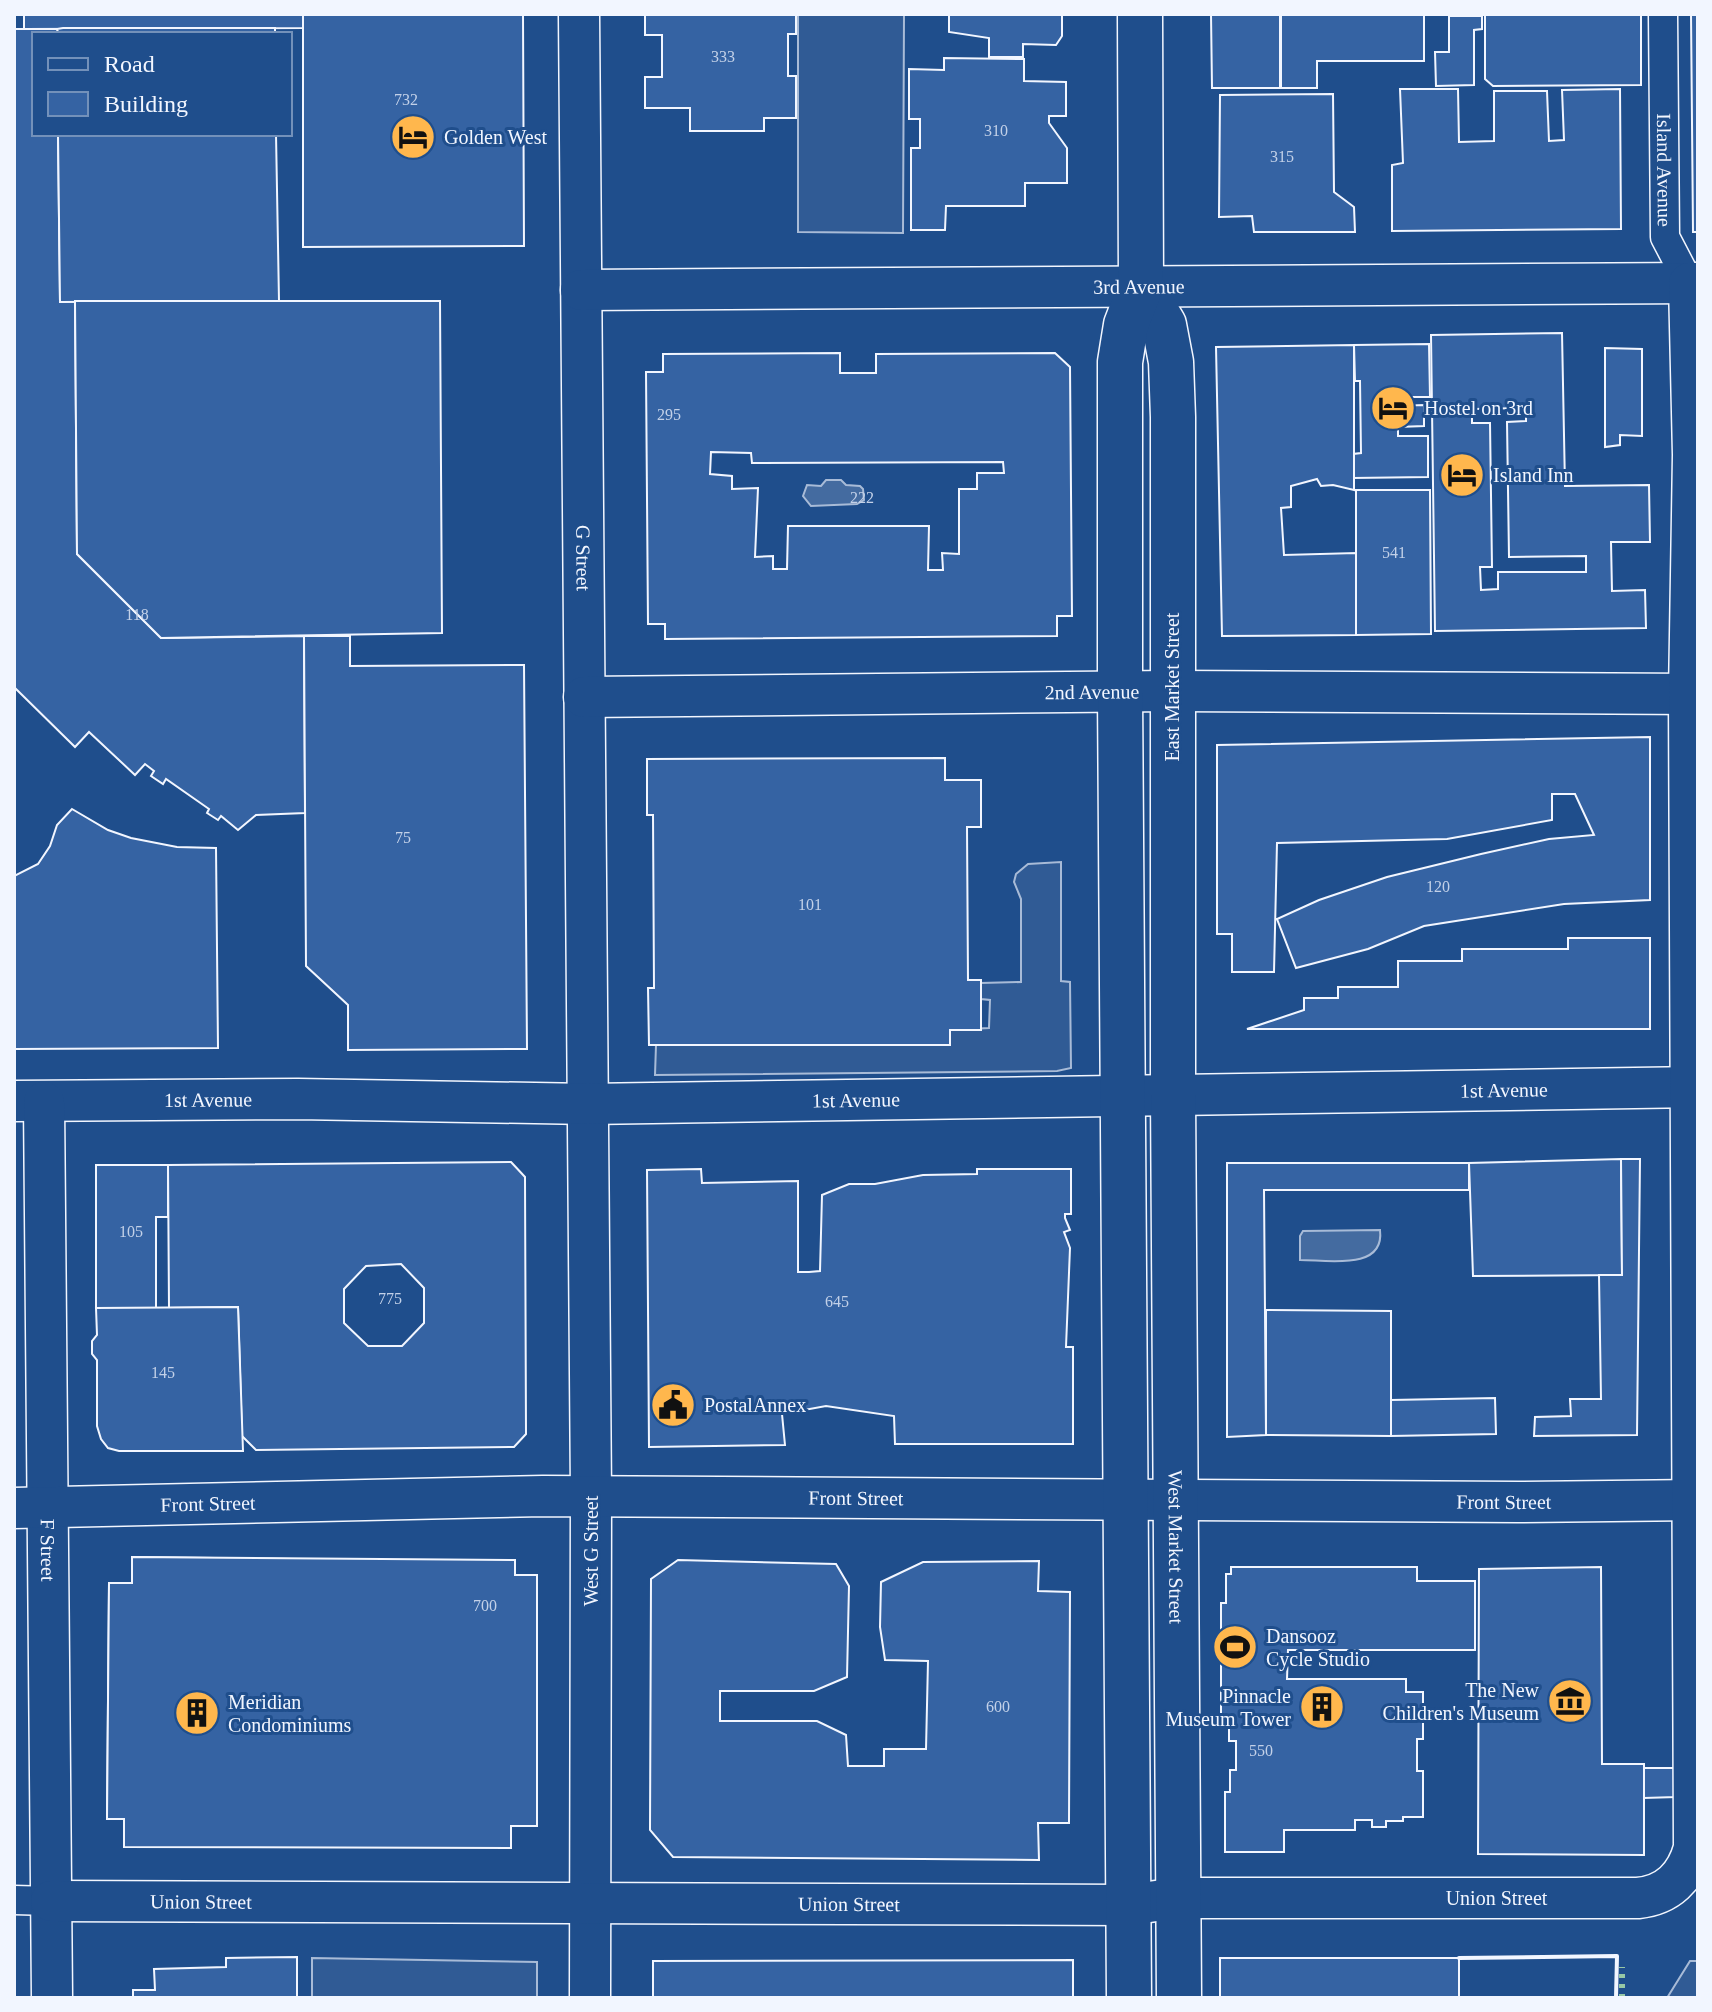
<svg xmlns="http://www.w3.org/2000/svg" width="1712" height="2012" viewBox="0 0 1712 2012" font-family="'Times New Roman',serif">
  <rect width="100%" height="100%" fill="#1f4e8c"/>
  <!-- built -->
  <g fill="#305b95" stroke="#a8bbd7" stroke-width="2">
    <polygon points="798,14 904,14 903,233 798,232"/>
    <polygon points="1061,862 1061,981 1070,982 1071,1068 1057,1071 655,1075 656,1045 949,1045 950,1030 989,1028 990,1000 981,999 981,983 1021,982 1021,899 1014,882 1016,874 1028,864"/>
    <polygon points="312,1958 537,1962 537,1998 312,1998"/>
    <polygon points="1690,1961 1698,1961 1698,1998 1667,1998"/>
  </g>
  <!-- water -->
  <g fill="#446ba0" stroke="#a8bbd7" stroke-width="2">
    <polygon points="826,480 841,480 846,485 860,486 863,489 864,500 857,504 811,506 803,496 807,485 821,486"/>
    <path d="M1380,1230C1385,1271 1328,1260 1300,1260V1236L1303,1231Z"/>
  </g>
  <!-- building -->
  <g fill="#3563a3" stroke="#f2f6ff" stroke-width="2" fill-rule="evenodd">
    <polygon points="24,14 303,14 303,28 24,29"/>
    <polygon points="303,14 523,14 524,246 303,247"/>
    <polygon points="645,14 796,14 796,34 788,34 788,76 796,76 796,118 764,118 764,131 690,131 690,108 645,108 645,77 662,77 662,35 645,35"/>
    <polygon points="949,14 1062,14 1062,36 1056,45 1023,44 1023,57 989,57 989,38 949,32"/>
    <polygon points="1211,14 1280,14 1280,88 1212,88"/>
    <polygon points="1281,14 1424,14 1424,61 1317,61 1317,88 1281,88"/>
    <polygon points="1485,14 1641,14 1641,85 1493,86 1485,79"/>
    <polygon points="1691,14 1698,14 1698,232 1693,232"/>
    <polygon points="1449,16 1482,16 1482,29 1474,30 1474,85 1436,86 1435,52 1449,52"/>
    <polygon points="63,28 275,28 275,34 58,34 57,29"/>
    <polygon points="14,29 57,29 58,34 34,34 34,134 58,134 60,302 75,301 77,554 161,638 304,636 305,813 256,815 238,830 221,816 218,820 207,813 209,809 166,779 163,784 151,776 154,771 145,764 135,775 89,732 75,747 14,687"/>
    <polygon points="944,58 1024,59 1024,81 1066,82 1066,116 1049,116 1049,123 1067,148 1067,183 1025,183 1025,206 946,206 945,230 911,230 911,148 920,148 920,119 909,119 909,69 944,70"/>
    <polygon points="1400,89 1458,89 1459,142 1494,141 1494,91 1547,91 1549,141 1564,140 1562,90 1620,89 1621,229 1392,231 1392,165 1403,163"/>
    <polygon points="1333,94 1334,192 1354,207 1355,232 1254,232 1252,216 1219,217 1220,95"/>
    <polygon points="58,134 276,134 279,301 60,302"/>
    <polygon points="75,301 440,301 442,633 161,638 77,554"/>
    <path d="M1562,333L1565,486L1649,485L1650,542H1611L1612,591L1645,590L1646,628L1435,631L1431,335ZM1526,408V421L1507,422L1509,557L1586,556V572H1498V589L1481,590L1480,567H1492L1490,423H1472V409Z"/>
    <polygon points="1429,344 1430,397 1396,397 1396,406 1424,405 1424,426 1398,427 1398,436 1428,436 1428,477 1353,478 1353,454 1361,453 1360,381 1355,381 1354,345"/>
    <polygon points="1354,345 1354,490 1333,485 1321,486 1317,479 1291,486 1291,507 1281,508 1284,555 1356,553 1356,635 1222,636 1216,347"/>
    <polygon points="1605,348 1642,349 1642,436 1620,435 1620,445 1605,447"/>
    <path d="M840,353V373H876V354L1055,353L1070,367L1072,616H1057V636L665,639V624H648L646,372H663V354ZM711,452L751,453L752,463L1003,462L1004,473H977V489H959V554L942,553L943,570H928L929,526H788L787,569H773V556L755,557L758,488L732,489V476L710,474Z"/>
    <polygon points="1356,490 1430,490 1431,634 1356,635"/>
    <polygon points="304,636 350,636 350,666 524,665 527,1049 348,1050 348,1005 306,966"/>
    <polygon points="1650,737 1650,900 1564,904 1424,926 1368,949 1296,968 1277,919 1319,900 1387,877 1481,854 1549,839 1594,835 1575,794 1552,794 1552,820 1447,839 1277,843 1274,972 1232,972 1232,934 1217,934 1217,745"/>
    <polygon points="945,758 945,780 981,780 981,827 967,827 968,980 981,980 981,1030 950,1030 950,1045 649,1045 648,988 654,988 653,815 647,815 647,759"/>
    <polygon points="72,809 108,830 131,838 177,847 216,848 218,1048 14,1049 14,876 38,864 50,846 57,825"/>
    <polygon points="1568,938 1650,938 1650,1029 1247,1029 1304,1010 1304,998 1338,998 1338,987 1398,987 1398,961 1462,961 1462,949 1568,949"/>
    <polygon points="1621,1159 1622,1275 1473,1276 1469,1163"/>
    <polygon points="1621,1159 1640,1159 1637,1435 1534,1436 1535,1417 1571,1416 1570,1399 1601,1399 1599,1275 1622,1275"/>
    <path d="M511,1162L525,1177L526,1434L514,1447L256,1450L242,1436L238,1307L169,1308L168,1165ZM401,1264L424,1288V1323L402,1346H368L344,1323V1289L366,1266Z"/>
    <polygon points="1227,1163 1469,1163 1469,1190 1264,1190 1266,1435 1227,1437"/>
    <polygon points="96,1165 168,1165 168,1217 156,1217 156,1308 96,1308"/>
    <polygon points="701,1169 702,1183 798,1181 798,1272 809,1272 820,1271 822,1195 849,1184 875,1184 923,1175 977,1174 977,1169 1071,1169 1071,1214 1065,1214 1065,1218 1070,1230 1064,1232 1070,1248 1066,1347 1073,1347 1073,1444 895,1444 894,1416 826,1406 782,1414 785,1445 649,1447 647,1170"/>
    <polygon points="238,1307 243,1451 119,1451 108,1448 101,1439 97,1426 97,1360 92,1354 92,1341 97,1335 96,1308"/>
    <polygon points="1266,1310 1391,1311 1391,1436 1266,1435"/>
    <polygon points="1495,1398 1496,1434 1391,1436 1391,1400"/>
    <polygon points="132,1557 369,1560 369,1582 398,1582 398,1616 372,1616 372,1643 346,1643 346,1669 315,1673 315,1700 286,1700 286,1726 259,1726 259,1756 229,1756 229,1783 198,1783 198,1817 169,1817 169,1844 146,1844 146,1817 107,1819 109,1583 132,1583"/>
    <polygon points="132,1557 515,1560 515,1575 537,1575 537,1826 511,1826 511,1848 124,1847 124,1819 107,1819 109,1583 132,1583"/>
    <polygon points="678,1560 836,1564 849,1586 847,1677 814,1691 720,1691 720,1721 817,1721 846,1735 848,1766 884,1766 884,1749 926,1749 928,1661 885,1660 880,1627 881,1582 923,1562 1039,1561 1038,1591 1070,1592 1069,1823 1038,1823 1039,1860 673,1857 650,1830 651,1579"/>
    <polygon points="1231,1567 1417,1567 1417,1581 1475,1581 1475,1650 1288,1650 1287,1679 1406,1679 1406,1692 1423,1692 1423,1739 1417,1739 1417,1771 1423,1771 1423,1817 1403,1817 1403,1821 1386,1821 1386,1827 1372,1827 1372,1820 1355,1820 1355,1830 1284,1830 1284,1852 1225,1852 1225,1792 1230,1792 1230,1770 1236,1770 1236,1741 1229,1741 1229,1721 1221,1721 1221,1603 1226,1603 1226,1574 1231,1574"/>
    <polygon points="1601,1567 1602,1764 1644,1764 1644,1855 1478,1854 1479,1569"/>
    <polygon points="1644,1768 1676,1768 1676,1797 1644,1798"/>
    <polygon points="297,1957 297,1998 133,1998 133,1990 155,1990 154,1969 226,1967 226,1958"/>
    <rect x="1220" y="1958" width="239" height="40"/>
    <polygon points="1073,1960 1073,1998 653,1998 653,1961"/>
  </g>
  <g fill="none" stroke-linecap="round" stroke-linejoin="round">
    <!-- street casing -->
    <g stroke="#f2f6ff" stroke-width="31">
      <g id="street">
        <path id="s1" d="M1663,14L1665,237L1689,283"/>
        <polyline points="14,1900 51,1901"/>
      </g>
    </g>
    <!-- secondary casing -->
    <g stroke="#f2f6ff" stroke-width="43">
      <g id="secondary">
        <path id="s2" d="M579,14L591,1496L590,1998"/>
        <path id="s3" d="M581,290L1698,283"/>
        <path id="s4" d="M584,697L1172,691L1698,694"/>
        <path id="s5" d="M14,1101L298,1099L588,1104L1698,1087"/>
        <path id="s6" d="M44,1102L52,1998"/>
        <path id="s7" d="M14,1508L543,1496L1518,1502L1698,1500"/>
        <path id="s8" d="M51,1901L1128,1905L1177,1898H1638C1668,1895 1686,1877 1694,1848L1689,695L1693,455L1689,283"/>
      </g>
    </g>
    <!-- primary casing -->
    <g stroke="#f2f6ff" stroke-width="47">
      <g id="primary">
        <path id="s9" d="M1141,286L1164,325L1171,362L1173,417V1094L1179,1998"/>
        <polyline points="1129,1998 1120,692 1120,362 1126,325 1141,286 1140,14"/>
      </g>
    </g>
    <!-- street -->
    <use href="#street" stroke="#1f4e8c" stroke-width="28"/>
    <!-- secondary -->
    <use href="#secondary" stroke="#1f4e8c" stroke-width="40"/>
    <!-- primary -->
    <use href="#primary" stroke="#1f4e8c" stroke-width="44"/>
    <!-- hedge -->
    <polyline stroke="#97c8a6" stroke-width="6" stroke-dasharray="4 6" stroke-linecap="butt" points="1622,1998 1622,1967"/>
    <!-- wall -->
    <polyline stroke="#f2f6ff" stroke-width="4" points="1459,1958 1617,1956 1616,1998"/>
  </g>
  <!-- icons -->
  <defs>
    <g id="hotel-disc" transform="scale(2.3)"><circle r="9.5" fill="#ffb74d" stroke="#1f4e8c"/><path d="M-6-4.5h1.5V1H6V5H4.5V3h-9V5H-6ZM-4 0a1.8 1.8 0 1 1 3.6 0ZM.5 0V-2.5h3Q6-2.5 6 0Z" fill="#111"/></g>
    <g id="civic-disc" transform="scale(2.3)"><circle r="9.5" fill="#ffb74d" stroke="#1f4e8c"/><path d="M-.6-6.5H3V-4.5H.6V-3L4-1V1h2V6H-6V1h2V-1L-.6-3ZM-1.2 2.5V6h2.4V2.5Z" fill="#111"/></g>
    <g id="stadium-disc" transform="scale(2.3)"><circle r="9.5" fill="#ffb74d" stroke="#1f4e8c"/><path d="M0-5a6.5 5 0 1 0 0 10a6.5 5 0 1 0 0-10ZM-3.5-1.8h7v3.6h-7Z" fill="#111"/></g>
    <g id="museum-disc" transform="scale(2.3)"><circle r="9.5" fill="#ffb74d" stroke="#1f4e8c"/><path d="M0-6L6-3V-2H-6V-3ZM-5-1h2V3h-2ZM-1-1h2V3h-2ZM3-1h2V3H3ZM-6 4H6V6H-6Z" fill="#111"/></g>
    <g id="building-disc" transform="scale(2.3)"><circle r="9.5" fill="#ffb74d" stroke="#1f4e8c"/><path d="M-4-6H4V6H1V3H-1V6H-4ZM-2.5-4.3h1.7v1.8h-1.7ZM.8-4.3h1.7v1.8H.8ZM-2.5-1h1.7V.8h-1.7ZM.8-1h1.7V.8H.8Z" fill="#111"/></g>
  </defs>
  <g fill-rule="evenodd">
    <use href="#hotel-disc" x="413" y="137"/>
    <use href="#hotel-disc" x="1393" y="408"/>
    <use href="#hotel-disc" x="1462" y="475"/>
    <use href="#civic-disc" x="673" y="1405"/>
    <use href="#stadium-disc" x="1235" y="1647"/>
    <use href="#museum-disc" x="1570" y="1701"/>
    <use href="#building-disc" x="1322" y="1707"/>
    <use href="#building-disc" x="197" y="1713"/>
  </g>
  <g text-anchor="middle" stroke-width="6" stroke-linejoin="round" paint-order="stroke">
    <!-- number labels -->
    <g font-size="16" fill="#c3d1e8">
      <text x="723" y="62">333</text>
      <text x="406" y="105">732</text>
      <text x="996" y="136">310</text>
      <text x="1282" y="162">315</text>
      <text x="669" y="420">295</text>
      <text x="862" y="503">222</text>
      <text x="1394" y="558">541</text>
      <text x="137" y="620">118</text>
      <text x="403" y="843">75</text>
      <text x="1438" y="892">120</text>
      <text x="810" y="910">101</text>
      <text x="131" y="1237">105</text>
      <text x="390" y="1304">775</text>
      <text x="837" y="1307">645</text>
      <text x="163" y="1378">145</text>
      <text x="485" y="1611">700</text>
      <text x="998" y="1712">600</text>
      <text x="1261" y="1756">550</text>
    </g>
    <!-- poi labels -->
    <g font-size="20" fill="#f2f6ff" stroke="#1f4e8c" text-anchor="start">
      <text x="444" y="144">Golden West</text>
      <text x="1424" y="415">Hostel on 3rd</text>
      <text x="1493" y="482">Island Inn</text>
      <text x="704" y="1412">PostalAnnex</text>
      <text x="1266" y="1643">Dansooz<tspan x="1266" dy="23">Cycle Studio</tspan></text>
      <text x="1539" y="1697" text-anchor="end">The New<tspan x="1539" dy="23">Children's Museum</tspan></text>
      <text x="1291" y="1703" text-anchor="end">Pinnacle<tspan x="1291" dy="23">Museum Tower</tspan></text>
      <text x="228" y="1709">Meridian<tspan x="228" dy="23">Condominiums</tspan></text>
    </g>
    <!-- street labels -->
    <g font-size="20" fill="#f2f6ff" stroke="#1f4e8c">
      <text dy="7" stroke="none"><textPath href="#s1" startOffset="156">Island Avenue</textPath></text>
      <text dy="7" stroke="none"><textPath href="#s3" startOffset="558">3rd Avenue</textPath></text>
      <text dy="7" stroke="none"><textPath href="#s2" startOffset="544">G Street</textPath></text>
      <text transform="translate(1172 687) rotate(-90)" y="7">East Market Street</text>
      <text dy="7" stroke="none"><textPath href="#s4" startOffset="508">2nd Avenue</textPath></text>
      <text dy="7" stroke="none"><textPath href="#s5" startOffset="1490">1st Avenue</textPath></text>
      <text dy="7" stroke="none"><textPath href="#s5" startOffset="842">1st Avenue</textPath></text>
      <text dy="7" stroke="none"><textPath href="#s5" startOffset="194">1st Avenue</textPath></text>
      <text dy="7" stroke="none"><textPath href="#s7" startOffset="842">Front Street</textPath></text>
      <text dy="7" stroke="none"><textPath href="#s7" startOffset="1490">Front Street</textPath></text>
      <text dy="7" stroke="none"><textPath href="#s7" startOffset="194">Front Street</textPath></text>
      <text dy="7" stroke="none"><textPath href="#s9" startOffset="1268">West Market Street</textPath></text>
      <text dy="7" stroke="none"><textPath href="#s6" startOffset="448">F Street</textPath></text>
      <text transform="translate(591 1551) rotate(-90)" y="7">West G Street</text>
      <text dy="7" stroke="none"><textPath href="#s8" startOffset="1446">Union Street</textPath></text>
      <text dy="7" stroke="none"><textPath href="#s8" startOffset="150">Union Street</textPath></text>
      <text dy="7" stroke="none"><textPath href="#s8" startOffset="798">Union Street</textPath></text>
    </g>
  </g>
  <!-- border -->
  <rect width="1712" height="2012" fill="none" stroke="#f2f6ff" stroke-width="32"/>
  <!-- legend -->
  <rect x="32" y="32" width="260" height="104" fill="#1f4e8c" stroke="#7391ba" stroke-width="2"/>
  <rect x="48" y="58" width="40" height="12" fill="#1f4e8c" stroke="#7391ba" stroke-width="2"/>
  <text x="104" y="72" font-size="24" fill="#f2f6ff">Road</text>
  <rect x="48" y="92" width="40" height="24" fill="#3563a3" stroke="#7391ba" stroke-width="2"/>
  <text x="104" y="112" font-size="24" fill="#f2f6ff">Building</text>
</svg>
